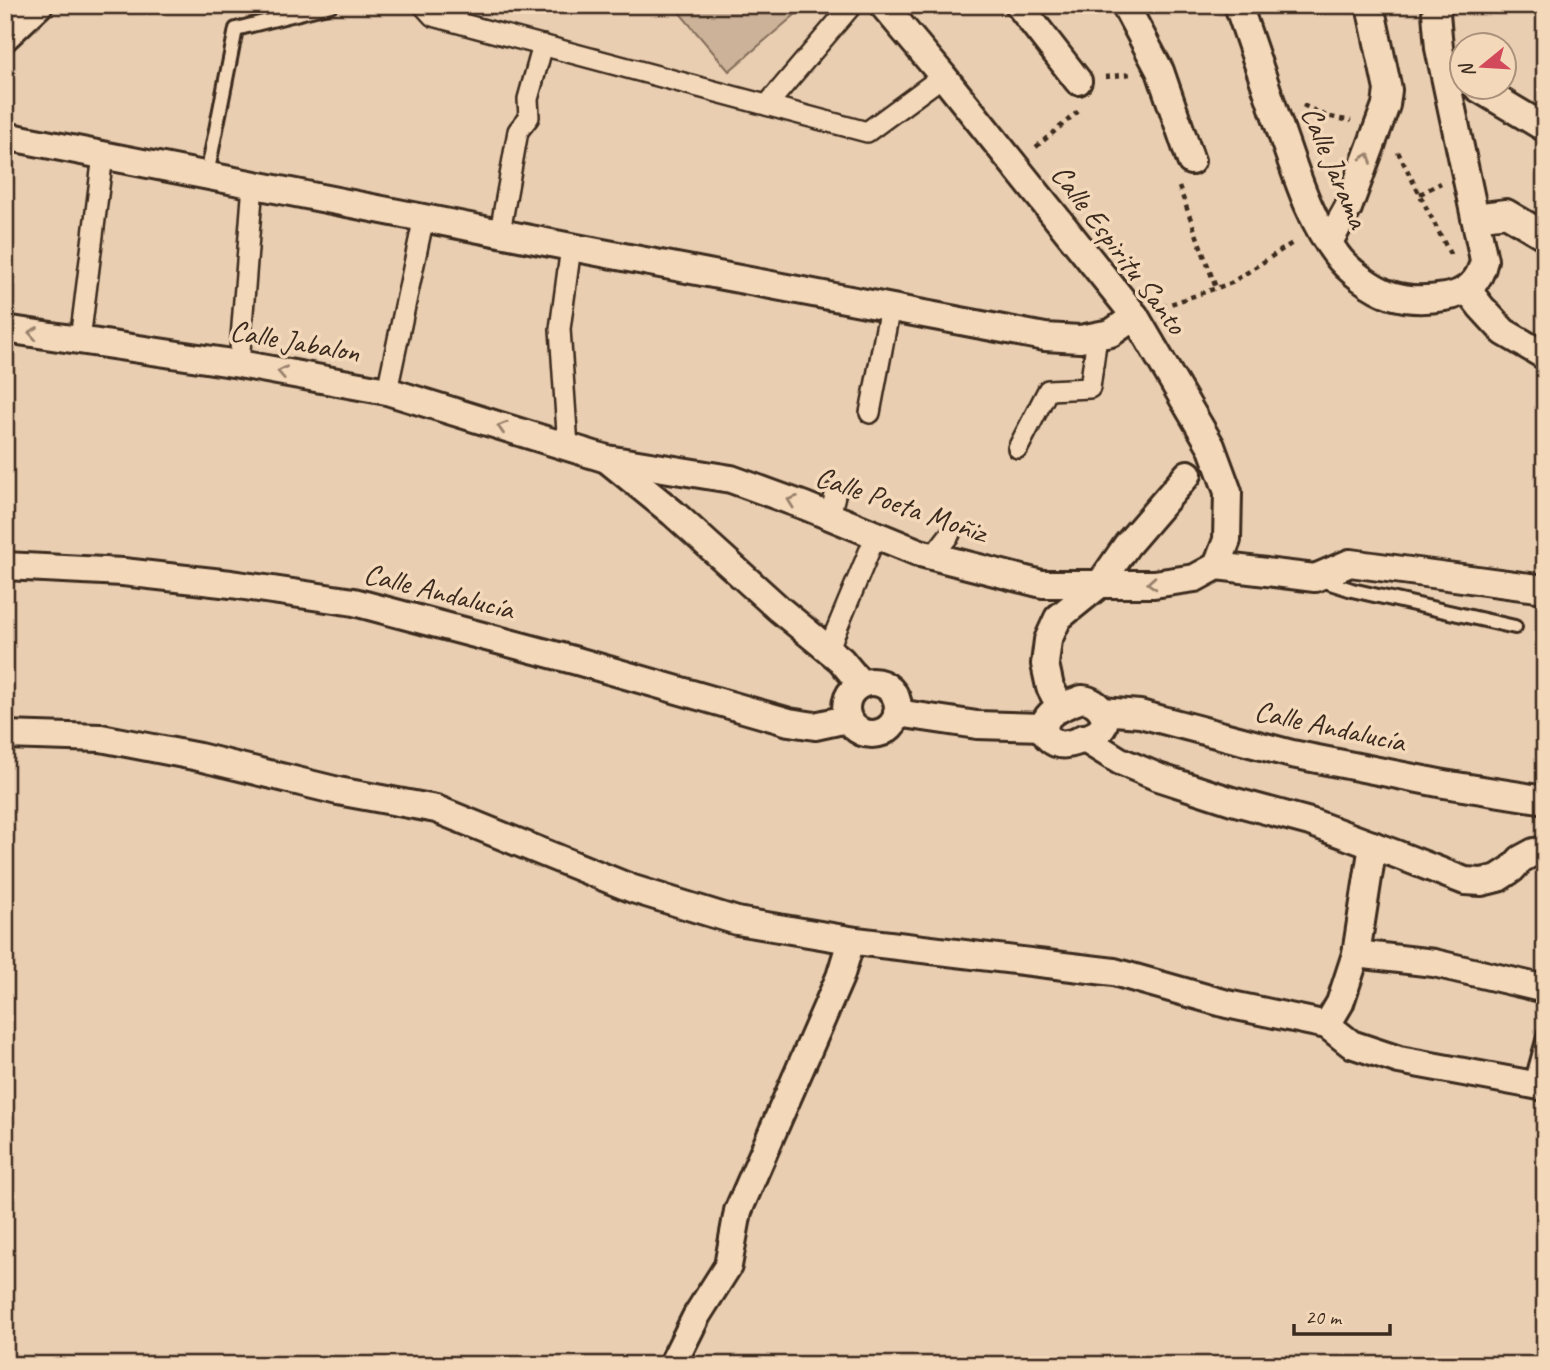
<svg xmlns="http://www.w3.org/2000/svg" width="1550" height="1370" viewBox="0 0 1550 1370" font-family="Caveat,sans-serif">
  <rect width="100%" height="100%" fill="#e9ceb1"/>
  <filter id="ink" filterUnits="userSpaceOnUse"><feTurbulence type="fractalNoise" baseFrequency=".0143" numOctaves="2"/><feDisplacementMap in="SourceGraphic" scale="14" xChannelSelector="R" yChannelSelector="G"/><feConvolveMatrix kernelMatrix="1 2 1 2 8 2 1 2 1" color-interpolation-filters="sRGB"/></filter>
  <g filter="url(#ink)">
    <!-- green -->
    <polygon fill="#ccb298" stroke="#846e5b" stroke-width="2" points="673,5 801,5 803,8 729,71"/>
    <g fill="none" stroke-linecap="round" stroke-linejoin="round">
      <!-- service casing -->
      <g stroke="#3b2a1e" stroke-width="18">
        <g id="service">
          <polyline points="207,175 236,29 331,5"/>
          <polyline points="1321,580 1352,590 1515,627"/>
          <polyline points="1531,1084 1545,1033"/>
        </g>
      </g>
      <!-- pedestrian casing -->
      <g stroke="#3b2a1e" stroke-width="24">
        <g id="pedestrian">
          <polyline points="423,5 433,16 867,132 943,76"/>
          <polyline points="767,105 852,5"/>
          <polyline points="500,232 518,131 529,117 528,99 543,45"/>
          <polyline points="80,340 103,155"/>
          <polyline points="239,364 253,184"/>
          <polyline points="387,391 424,217"/>
          <polyline points="870,413 890,307"/>
          <polyline points="568,447 560,329 571,247"/>
          <polyline points="1018,448 1048,390 1090,388 1097,336"/>
          <polyline points="830,516 836,491"/>
          <polyline points="933,556 950,534"/>
          <polyline points="828,650 876,535"/>
        </g>
      </g>
      <!-- minor casing -->
      <g stroke="#3b2a1e" stroke-width="32">
        <g id="minor">
          <polyline points="883,5 943,76 1135,316 1211,446 1228,492 1227,540 1217,566"/>
          <polyline points="1019,5 1078,81"/>
          <polyline points="1125,5 1160,71 1191,161"/>
          <path d="M1238,5C1253,49 1268,93 1283,137C1297,176 1310,220 1336,254C1347,270 1373,289 1391,295C1407,300 1428,300 1445,297C1466,294 1480,282 1484,260L1439,48L1436,13L1439,5"/>
          <polyline points="5,37 39,5"/>
          <polyline points="1478,88 1545,128"/>
          <polyline points="5,136 571,247 1045,337 1080,339 1111,333 1135,316"/>
          <polyline points="1475,217 1506,213 1545,236"/>
          <polyline points="1329,242 1348,208 1386,105 1388,90 1370,5"/>
          <polyline points="1467,289 1481,307 1504,332 1545,356"/>
          <polyline points="5,329 239,364 387,391 607,459 731,479 805,506 920,553 1042,584 1154,584 1195,578 1217,566 1315,578 1350,563 1545,589"/>
          <polyline points="608,460 673,513 779,609 841,660 861,684"/>
          <polyline points="5,566 123,572 231,584 354,602 577,661 789,722 815,726 847,719"/>
          <circle cx="872" cy="708" r="26"/>
          <path d="M1082,699C1099,700 1114,721 1097,733C1092,737 1074,743 1067,744C1052,747 1037,731 1048,717C1055,708 1071,703 1082,699Z"/>
          <polyline points="1061,708 1050,687 1045,664 1048,640 1058,618 1100,584 1127,545 1188,474"/>
          <polyline points="1102,711 1140,714 1292,754 1444,784 1545,800"/>
          <polyline points="897,713 977,725 1044,727"/>
          <polyline points="5,735 101,738 199,757 338,791 436,809 633,889 737,921 856,941 1114,972 1227,1004 1327,1025 1351,1044 1399,1060 1545,1087"/>
          <polyline points="1083,738 1120,761 1158,777 1232,801 1310,822 1396,854 1465,881 1482,882 1498,878 1512,869 1521,859 1534,852 1545,850"/>
          <polyline points="1356,954 1434,963 1545,989"/>
          <polyline points="1327,1025 1340,1003 1356,954 1373,845"/>
          <polyline points="672,1365 697,1315 728,1266 738,1211 840,977 851,941"/>
        </g>
      </g>
      <!-- path -->
      <g stroke="#3b2a1e" stroke-width="4.5" stroke-dasharray="5 5" stroke-linecap="butt">
        <polyline points="1105,77 1131,74"/>
        <polyline points="1303,105 1326,116 1351,121"/>
        <polyline points="1036,147 1080,110"/>
        <polyline points="1398,152 1451,256"/>
        <polyline points="1179,187 1216,288"/>
        <polyline points="1420,194 1441,183"/>
        <polyline points="1162,307 1231,283 1294,242"/>
      </g>
      <!-- service -->
      <use href="#service" stroke="#f4d8ba" stroke-width="12"/>
      <!-- pedestrian -->
      <use href="#pedestrian" stroke="#f4d8ba" stroke-width="19"/>
      <!-- minor -->
      <use href="#minor" stroke="#f4d8ba" stroke-width="26"/>
    </g>
    <!-- one-way arrows -->
    <defs><path id="oneway-chevron" d="M-2-3.5L2.5 0L-2 3.5" fill="none" stroke-width="1.6" stroke-linecap="round" stroke-linejoin="round" transform="scale(1.75)"/></defs>
    <g stroke="#98816c">
      <use href="#oneway-chevron" transform="translate(1367 158) rotate(-69)"/>
      <use href="#oneway-chevron" transform="translate(33 333) rotate(-171)"/>
      <use href="#oneway-chevron" transform="translate(282 372) rotate(-169)"/>
      <use href="#oneway-chevron" transform="translate(502 427) rotate(-163)"/>
      <use href="#oneway-chevron" transform="translate(792 501) rotate(-160)"/>
      <use href="#oneway-chevron" transform="translate(1152 583) rotate(176)"/>
    </g>
  </g>
  <g text-anchor="middle" stroke-width="7" stroke-linejoin="round" paint-order="stroke">
    <!-- street labels -->
    <g font-size="30" fill="#3b2a1e" stroke="#f4d8ba">
      <text transform="translate(1335 167) rotate(67)" y="10">Calle Jarama</text>
      <text transform="translate(1119 249) rotate(53)" y="10">Calle Espiritu Santo</text>
      <text transform="translate(295 341) rotate(10)" y="10">Calle Jabalon</text>
      <text transform="translate(901 504) rotate(19)" y="10">Calle Poeta Moñiz</text>
      <text transform="translate(439 591) rotate(14)" y="10">Calle Andalucía</text>
      <text transform="translate(1330 726) rotate(12)" y="10">Calle Andalucía</text>
    </g>
  </g>
  <!-- margin -->
  <rect width="1550" height="1370" fill="none" stroke="#f4d8ba" stroke-width="28"/>
  <rect x="14" y="14" width="1522" height="1342" fill="none" stroke="#3b2a1e" stroke-width="2.5" filter="url(#ink)"/>
  <!-- north arrow -->
  <g transform="translate(1483 66) rotate(252)"><circle r="33" fill="#f4d8ba" stroke="#aa927c" stroke-width="2"/>
  <path d="M0-5L12 26L0 18L-12 26Z" fill="#d1495b"/>
  <text y="-10" font-size="19" font-weight="bold" text-anchor="middle" fill="#3b2a1e">N</text>
  </g>
  <!-- scale -->
  <path d="M1294 1324v10h96v-10" fill="none" stroke="#3b2a1e" stroke-width="3.5"/>
  <text x="1305" y="1324" font-size="21" fill="#3b2a1e" stroke="#f4d8ba" stroke-width="5" paint-order="stroke">20 m</text>
</svg>
